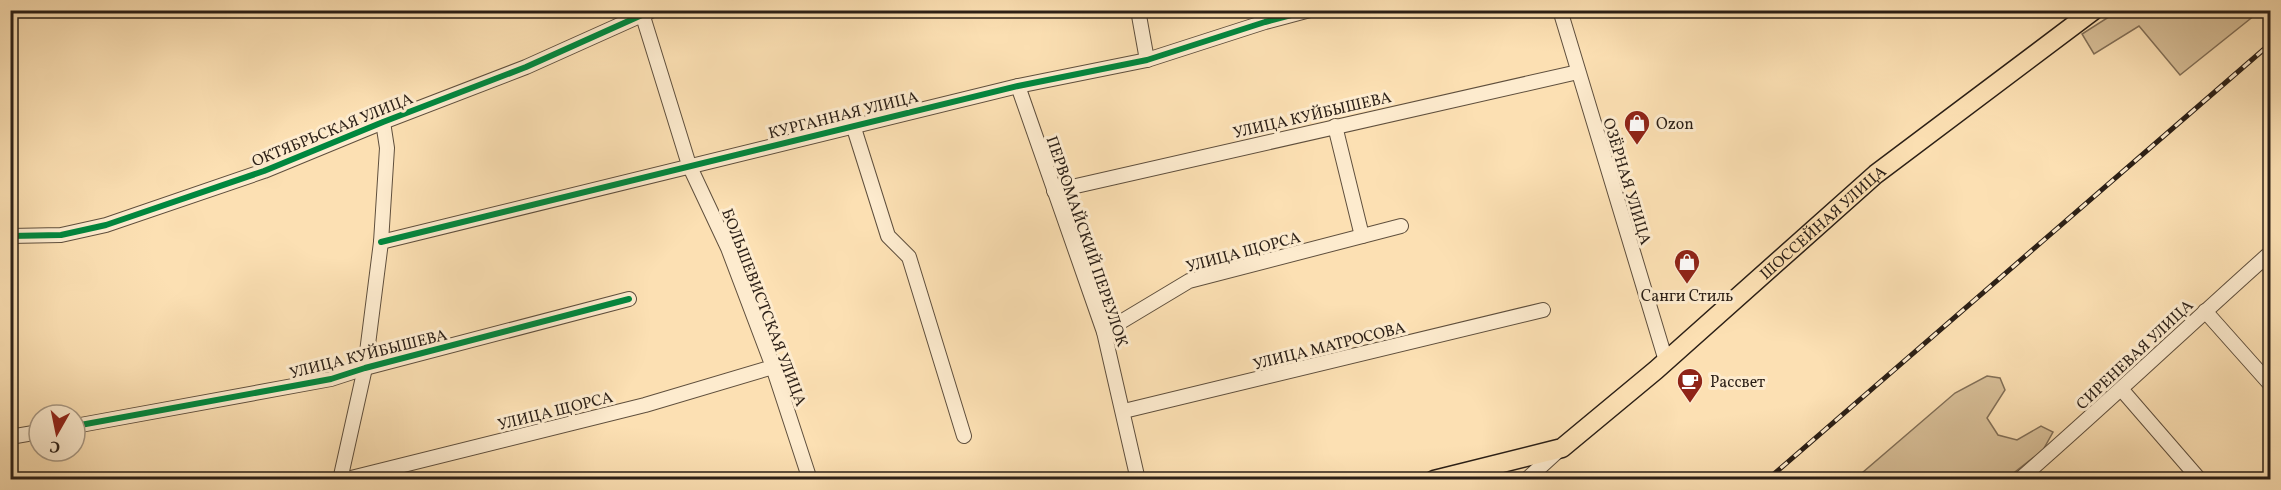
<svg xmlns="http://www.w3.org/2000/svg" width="2281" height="490" viewBox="0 0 2281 490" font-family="Vollkorn,serif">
  <rect width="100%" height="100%" fill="#fce0b3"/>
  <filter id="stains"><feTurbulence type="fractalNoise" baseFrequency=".00333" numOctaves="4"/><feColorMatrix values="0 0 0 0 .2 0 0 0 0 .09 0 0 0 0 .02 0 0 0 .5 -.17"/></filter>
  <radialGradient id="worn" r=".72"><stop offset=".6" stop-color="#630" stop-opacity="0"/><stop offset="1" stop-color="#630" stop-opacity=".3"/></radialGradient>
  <!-- green -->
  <g fill="#d8bf98" stroke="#826f57" stroke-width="1.5">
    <polygon points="2139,11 2139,10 2260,11 2180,75 2139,26 2094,54 2082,34 2118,11 2133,11 2135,13"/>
    <polygon points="1987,376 2000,378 2005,390 1987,418 1998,435 2017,440 2041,426 2053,432 2043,450 2006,479 1855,479 1955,393"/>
  </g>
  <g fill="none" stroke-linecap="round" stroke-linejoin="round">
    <!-- minor casing -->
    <g stroke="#5f4f3d" stroke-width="16">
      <g id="minor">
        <polyline points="641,10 689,165 728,248 773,367 810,480"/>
        <polyline points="1138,10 1147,60"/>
        <polyline points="1560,10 1666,361"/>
        <polyline points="1018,86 1104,332 1138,480"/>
        <polyline points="853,125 888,236 909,257 964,436"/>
        <polyline points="1335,126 1362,236"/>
        <polyline points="1054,191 1578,72"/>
        <polyline points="10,236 61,235 106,225 264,171 383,122 526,67 653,10"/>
        <polyline points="381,242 1018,86 1147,60 1265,22 1310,10"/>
        <polyline points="2205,311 2270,384"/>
        <polyline points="1104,332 1189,281 1401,226"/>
        <polyline points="2122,390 2200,480"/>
        <polyline points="1124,411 1543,310"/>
        <polyline points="75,426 331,379 365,368 629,299"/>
        <polyline points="10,437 39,432"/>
        <polyline points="10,476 11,480"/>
        <polyline points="340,480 365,368 381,242 387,148 383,122"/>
        <polyline points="343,480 645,405 773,367"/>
        <polyline points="1526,480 1560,449"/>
        <path d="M2019,480C2104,406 2186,328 2270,253"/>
      </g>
    </g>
    <!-- major casing -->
    <g stroke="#2b1f16" stroke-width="21">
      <g id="major">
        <path id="s1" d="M1434,480L1562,448L1656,370L1876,174L2094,10"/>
      </g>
    </g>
    <!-- minor -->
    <use href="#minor" stroke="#fdebce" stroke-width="14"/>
    <!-- major -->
    <use href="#major" stroke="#fce0b3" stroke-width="18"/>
    <!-- rail casing -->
    <g stroke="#2b1f16" stroke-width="5">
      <polyline id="rail" points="1767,480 2270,44"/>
    </g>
    <!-- rail -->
    <use href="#rail" stroke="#fdebce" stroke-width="3" stroke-dasharray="9" stroke-linecap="butt"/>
    <!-- cycleway casing -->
    <g stroke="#fdebce" stroke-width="10">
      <g id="cycleway">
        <polyline points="10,236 61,235 106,225 264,171 383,122 526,67 653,10"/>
        <polyline points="381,242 1018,86 1147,60 1265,22 1310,10"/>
        <polyline points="75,426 331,379 365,368 629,299"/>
      </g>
    </g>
    <!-- cycleway -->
    <use href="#cycleway" stroke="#00873e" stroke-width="6"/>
  </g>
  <!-- icons -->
  <defs>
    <g id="shop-pin" transform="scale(1.35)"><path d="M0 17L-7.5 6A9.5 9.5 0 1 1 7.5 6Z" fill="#8f2418" stroke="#fdebce"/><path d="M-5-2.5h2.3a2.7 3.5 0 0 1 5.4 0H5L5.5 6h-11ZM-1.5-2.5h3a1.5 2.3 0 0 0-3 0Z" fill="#fff"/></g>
    <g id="cafe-pin" transform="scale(1.35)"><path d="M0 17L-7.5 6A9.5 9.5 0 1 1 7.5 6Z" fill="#8f2418" stroke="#fdebce"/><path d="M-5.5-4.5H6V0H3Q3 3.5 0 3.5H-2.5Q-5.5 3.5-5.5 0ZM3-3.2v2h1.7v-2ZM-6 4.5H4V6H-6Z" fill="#fff"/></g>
  </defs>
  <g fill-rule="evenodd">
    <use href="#shop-pin" x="1637" y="123"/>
    <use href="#shop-pin" x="1687" y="262"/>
    <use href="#cafe-pin" x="1690" y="381"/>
  </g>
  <g text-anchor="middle" stroke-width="6" stroke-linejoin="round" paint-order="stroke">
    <!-- street labels -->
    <g font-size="16" fill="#2b1f16" stroke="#fdebce">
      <text transform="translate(843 114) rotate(-14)" y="6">КУРГАННАЯ УЛИЦА</text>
      <text transform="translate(1312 114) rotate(-13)" y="6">УЛИЦА КУЙБЫШЕВА</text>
      <text transform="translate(332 129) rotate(-22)" y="6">ОКТЯБРЬСКАЯ УЛИЦА</text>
      <text transform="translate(1628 181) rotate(73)" y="6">ОЗЁРНАЯ УЛИЦА</text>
      <text dy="6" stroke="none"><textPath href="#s1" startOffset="477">ШОССЕЙНАЯ УЛИЦА</textPath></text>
      <text transform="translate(1088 241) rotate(71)" y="6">ПЕРВОМАЙСКИЙ ПЕРЕУЛОК</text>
      <text transform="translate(1243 251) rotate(-15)" y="6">УЛИЦА ЩОРСА</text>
      <text transform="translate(765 307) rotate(69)" y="6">БОЛЬШЕВИСТСКАЯ УЛИЦА</text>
      <text transform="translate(1329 345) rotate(-14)" y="6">УЛИЦА МАТРОСОВА</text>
      <text transform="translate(368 353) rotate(-14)" y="6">УЛИЦА КУЙБЫШЕВА</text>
      <text transform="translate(2134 354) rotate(-43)" y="6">СИРЕНЕВАЯ УЛИЦА</text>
      <text transform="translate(555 410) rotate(-14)" y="6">УЛИЦА ЩОРСА</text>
    </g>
    <!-- poi labels -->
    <g font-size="16" fill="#2b1f16" stroke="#fdebce" text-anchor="start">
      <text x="1656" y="129">Ozon</text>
      <text x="1687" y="301" text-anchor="middle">Санги Стиль</text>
      <text x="1710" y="387">Рассвет</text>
    </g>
  </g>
  <!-- margin -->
  <rect width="2281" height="490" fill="none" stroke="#fce0b3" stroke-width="36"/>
  <rect x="12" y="12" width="2257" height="466" fill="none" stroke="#2b1f16" stroke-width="3"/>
  <rect x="18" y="18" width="2245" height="454" fill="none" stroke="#2b1f16" stroke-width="1.5"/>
  <!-- north arrow -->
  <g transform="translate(57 433) rotate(189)"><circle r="28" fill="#fdebce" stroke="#a99984" stroke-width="1.5"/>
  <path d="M0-4.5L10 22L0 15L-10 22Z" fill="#8f2418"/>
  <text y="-9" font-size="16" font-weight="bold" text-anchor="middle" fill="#2b1f16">С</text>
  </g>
  <rect width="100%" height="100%" filter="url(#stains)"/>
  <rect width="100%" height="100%" fill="url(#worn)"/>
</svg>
